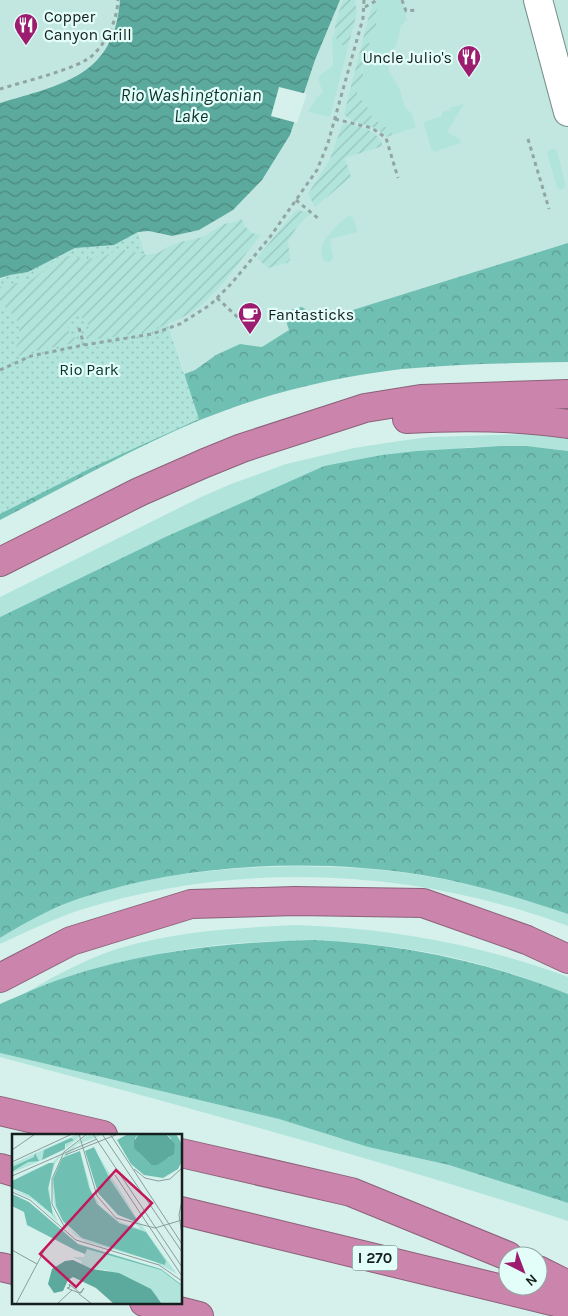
<svg xmlns="http://www.w3.org/2000/svg" width="568" height="1316" viewBox="0 0 568 1316" font-family="Karla,sans-serif">
  <defs>
    <pattern id="forest-crowns" width="20" height="18" patternUnits="userSpaceOnUse" patternTransform="scale(1.25)"><rect width="20" height="18" fill="#70bfb3"/><path d="M2 6a3 3 0 1 1 6 0M12 15a3 3 0 1 1 6 0" fill="none" stroke="#5b9b91"/></pattern>
    <pattern id="park-dots" width="8" height="8" patternUnits="userSpaceOnUse" patternTransform="scale(1.25)"><rect width="8" height="8" fill="#b1e5dc"/><path d="M2 2h.1M6 6h.1" fill="none" stroke="#97c4bc" stroke-width="1.8" stroke-linecap="round"/></pattern>
    <pattern id="garden-furrows" width="10" height="10" patternUnits="userSpaceOnUse" patternTransform="scale(1.25)"><rect width="10" height="10" fill="#b1e5dc"/><path d="M-1 1l2-2M0 10L10 0M9 11l2-2" fill="none" stroke="#97c4bc"/></pattern>
    <pattern id="water-waves" width="16" height="10" patternUnits="userSpaceOnUse" patternTransform="scale(1.25)"><rect width="16" height="10" fill="#5caa9e"/><path d="M0 5q4-4 8 0t8 0" fill="none" stroke="#4b8a80"/></pattern>
  </defs>
  <rect width="100%" height="100%" fill="#d6f1ec"/>
  <!-- built -->
  <g fill="#c2e7e1">
    <polygon points="0,0 120,0 118,17 109,44 98,61 73,78 58,85 0,103"/>
    <polygon points="340,0 568,0 568,294 194,402 138,232 149,231 172,236 233,210 262,180 290,135 315,60"/>
  </g>
  <!-- grass -->
  <g fill="#b1e5dc">
    <path d="M380,0H402L407,20L401,26L397,43L389,58V71L400,90L405,107L412,114L416,127L393,135L387,128L373,119L367,106L357,95V85L364,77C360,62 367,66 370,54C371,49 368,43 369,38L377,28L375,16Z"/>
    <path d="M335,32V36L341,45L348,47L330,117L308,112L316,99L323,91C313,72 323,76 333,65L332,38Z"/>
    <polygon points="464,104 447,132 461,140 460,143 434,152 431,148 423,122 442,116 442,112 450,110 449,108"/>
    <polygon points="553,149 557,150 558,154 565,183 565,187 561,190 557,188 547,154 549,150"/>
    <path d="M350,215L353,218L358,232L330,239L333,258L330,262H325C322,257 320,252 322,246C324,238 342,219 350,215Z"/>
    <polygon points="529,434 568,439 568,451 527,446 472,447 324,466 163,538 0,617 0,597 201,497 231,484 286,464 354,448 399,441 430,437"/>
    <path d="M296,866C325,867 353,867 381,870C445,876 507,893 568,914V926C413,868 239,860 80,910C53,919 26,932 0,944V938C15,928 31,919 47,912C124,876 212,868 296,866Z"/>
    <path d="M295,925C389,928 480,944 568,977V994C527,978 485,964 441,955C304,927 157,941 27,992C56,975 88,958 120,948C176,931 237,928 295,925Z"/>
    <path d="M0,1053L279,1119L368,1147L449,1165L568,1203V1221C381,1160 190,1108 0,1057Z"/>
  </g>
  <!-- forest -->
  <g fill="url(#forest-crowns)">
    <path d="M568,243V362C513,363 457,364 402,369C333,377 264,394 200,420C131,449 66,486 0,520V407L137,392L195,370L216,355L240,344L262,347L289,330L283,312L302,307L305,309L311,323Z"/>
    <path d="M501,446H527L568,451V914C520,898 472,883 422,875C314,858 185,863 81,898C53,907 26,922 0,938V617L163,538L324,466L382,455L417,451Z"/>
    <path d="M313,940C403,944 484,961 568,994V1203L449,1165L368,1147L279,1119L0,1053V1004C21,995 42,985 64,978C144,951 229,942 313,940Z"/>
  </g>
  <!-- park -->
  <polygon fill="url(#park-dots)" points="138,232 199,419 91,468 0,514 0,279 10,275 28,272 75,248 114,245"/>
  <!-- garden -->
  <g fill="url(#garden-furrows)">
    <path d="M343,0H355L357,13L348,47L341,45C328,32 339,15 343,0Z"/>
    <path d="M377,0H380L375,16L377,28L369,38L370,54L361,69L364,77L363,81L357,85V95L367,106L373,119L387,128L393,135L386,137C375,122 353,126 344,114L372,4Z"/>
    <path d="M346,123C361,127 378,130 383,146L345,158L351,177L315,207L308,194L330,159L342,125Z"/>
    <polygon points="296,210 310,213 297,227 288,241 290,260 287,263 268,268 257,258"/>
    <path d="M241,218C246,228 249,234 261,235C241,258 224,287 200,306C171,329 130,336 94,339H90C84,334 89,332 89,326C83,309 64,317 69,333L75,337L74,343L29,352L18,356L15,350C24,332 19,313 0,304V287L33,279L53,262L67,256L88,259L105,256L120,249L147,255L158,253L169,246L180,242L203,237L224,224L235,222Z"/>
  </g>
  <!-- water -->
  <path fill="url(#water-waves)" d="M120,0H340L315,60L290,135L262,180L233,210L199,230L172,236L149,231L138,232L114,245L75,248L28,272L10,275L0,278V103C62,84 114,77 120,0Z"/>
  <!-- pier -->
  <polygon fill="#d6f1ec" points="279,87 307,94 297,123 271,116"/>
  <g fill="none" stroke-linecap="round" stroke-linejoin="round">
    <!-- minor casing -->
    <g stroke="#77908b" stroke-width="30">
      <polyline id="minor" points="538,0 568,112"/>
    </g>
    <!-- highway casing -->
    <g stroke="#8b6179" stroke-width="30">
      <g id="highway">
        <path d="M407,419C461,416 515,416 568,424"/>
        <polyline points="0,562 139,492 205,463 242,448 365,408 421,399 568,394"/>
        <polyline points="0,978 71,941 191,904 295,901 423,903 527,940 568,959"/>
        <polyline points="0,1111 103,1135"/>
        <polyline points="181,1153 351,1192 508,1256"/>
        <polyline points="0,1168 14,1172"/>
        <polyline points="181,1211 568,1305"/>
        <polyline points="0,1267 14,1270"/>
        <polyline points="538,1270 568,1285"/>
        <polyline points="144,1302 199,1316"/>
      </g>
    </g>
    <!-- path -->
    <g stroke="#91a5a2" stroke-width="3" stroke-dasharray="4 4" stroke-linecap="butt">
      <polyline points="402,0 406,11 416,10"/>
      <polyline points="365,7 377,0"/>
      <path d="M0,89C22,82 78,69 93,55C108,40 117,20 118,0"/>
      <polyline points="335,119 372,128 386,138 398,178"/>
      <polyline points="528,139 549,209"/>
      <polyline points="296,200 320,220"/>
      <polyline points="217,298 247,326"/>
      <polyline points="79,328 84,345"/>
      <polyline points="0,370 31,356 84,345 152,334 180,324 210,305 231,284 270,237 317,170 328,143 363,18 364,0"/>
    </g>
    <!-- minor -->
    <use href="#minor" stroke="#fff" stroke-width="28"/>
    <!-- highway -->
    <use href="#highway" stroke="#cb84ab" stroke-width="28"/>
  </g>
  <!-- icons -->
  <defs>
    <g id="restaurant-pin" transform="scale(1.25)"><path d="M0 17L-7.5 6A9.5 9.5 0 1 1 7.5 6Z" fill="#9c1c70" stroke="#e3fef9"/><path d="M-5-6h1v4h1v-4h1v4h1v-4h1v5L-1.5 .5V6h-2V.5L-5-1ZM5-6V6H3V1.5H1.5Q1.5-4 5-6Z" fill="#fff"/></g>
    <g id="cafe-pin" transform="scale(1.25)"><path d="M0 17L-7.5 6A9.5 9.5 0 1 1 7.5 6Z" fill="#9c1c70" stroke="#e3fef9"/><path d="M-5.5-4.5H6V0H3Q3 3.5 0 3.5H-2.5Q-5.5 3.5-5.5 0ZM3-3.2v2h1.7v-2ZM-6 4.5H4V6H-6Z" fill="#fff"/></g>
  </defs>
  <g fill-rule="evenodd">
    <use href="#restaurant-pin" x="26" y="25"/>
    <use href="#restaurant-pin" x="469" y="57"/>
    <use href="#cafe-pin" x="250" y="314"/>
  </g>
  <g text-anchor="middle" stroke-width="4.5" stroke-linejoin="round" paint-order="stroke">
    <!-- shield labels -->
    <rect fill="#e3fef9" stroke="#53625f" stroke-width="1" x="352.5" y="1245.5" width="45" height="25" rx="4"/>
    <g font-size="15" font-weight="bold" fill="#151f1d">
      <text x="375" y="1263">I 270</text>
    </g>
    <!-- poi labels -->
    <g font-size="16" fill="#151f1d" stroke="#e3fef9" text-anchor="start">
      <text x="44" y="22">Copper<tspan x="44" dy="18">Canyon Grill</tspan></text>
      <text x="452" y="63" text-anchor="end">Uncle Julio's</text>
      <text x="268" y="320">Fantasticks</text>
    </g>
    <!-- park labels -->
    <g font-size="16" fill="#0b322d" stroke="#e3fef9">
      <text x="89" y="375">Rio Park</text>
    </g>
    <!-- water labels -->
    <g font-size="18" font-style="italic" fill="#0a322d" stroke="#e3fef9">
      <text x="191" y="101">Rio Washingtonian<tspan x="191" dy="21">Lake</tspan></text>
    </g>
  </g>
  <!-- overview -->
  <g transform="translate(12 1134)">
    <rect width="170" height="170" fill="#d6f1ec"/>
    <path d="M66,0H71L54,14L53,10L62,4L32,16L30,26L0,39L22,23L0,33V30ZM78,0H93L64,11L56,22V94L70,104L135,123L153,131L154,127L134,98L114,92L104,87L90,75L82,65L76,50L71,27L79,56L89,73L108,88L129,95L122,89L125,86L99,47L87,22L126,86L165,140L141,127L75,108L64,102L52,90L42,70L40,50L54,18L73,3ZM53,15L43,30L37,51L39,72L46,88L20,65L0,56L17,61L39,81L42,80L36,63V55L42,29L0,45L41,28Z" fill="#b1e5dc"/>
    <path d="M116,0H127L123,4L126,18L139,31L158,23L159,4L154,0H164L170,10V27L166,35L151,44L132,41L119,30L105,6ZM59,4L62,6L53,10V15L30,26L32,16ZM82,13L99,47L125,86L124,88L106,81L86,59L73,17ZM68,17L77,53L85,70L107,89L134,98L154,127L153,131L70,104L51,87L44,72L41,45L50,24ZM23,19L27,27L16,28L0,38V33L22,23ZM37,29H42L36,55L41,81L17,61L0,54V47ZM0,60L17,68L66,110L149,135L170,151V159L63,116L15,91L12,78L0,72Z" fill="#70bfb3"/>
    <path d="M75,115L149,136L170,152V170H150L148,165L93,135H80L69,130Z" fill="#b1e5dc"/>
    <path d="M61,123H73L83,129L84,135ZM90,131L138,153L144,157L151,170L139,155L102,137L85,135Z" fill="#b1e5dc"/>
    <path d="M127,0H154L163,10L162,20L145,31H139L122,14V7ZM53,127L61,126L80,135L107,139L139,155L150,170H102L84,154L61,143L56,146L51,157L42,159L36,150L40,135Z" fill="#5caa9e"/>
    <path fill="none" stroke="#899d99" stroke-width="1" d="M67,0L85,62L104,84L143,94L170,86M81,0L170,133M90,0L170,118M98,0L170,110M0,16L23,0M53,21L106,0M0,28L60,0M122,35L133,44L146,47L158,45L170,34M103,41L170,142M0,42L85,5M0,58L18,66L64,106L147,131L170,147M170,66L167,81L170,101M53,94L40,70V45L52,18L75,0M0,116L25,130M57,150L68,159L72,154L69,159H67L55,154L58,153ZM67,160L80,170M4,170L34,113M45,170L60,156"/>
    <path fill="#c2185b" fill-opacity="0.15" stroke="#c2185b" stroke-width="2.5" d="M104,36L140,69L64,153L28,120Z"/>
    <rect width="170" height="170" fill="none" stroke="#151f1d" stroke-width="2.5"/>
  </g>
  <!-- north arrow -->
  <g transform="translate(523 1271) rotate(138)"><circle r="24" fill="#e3fef9" stroke="#91a5a1"/>
  <path d="M0-4L9 19L0 12L-9 19Z" fill="#9c1c70"/>
  <text y="-8" font-size="14" font-weight="bold" text-anchor="middle" fill="#151f1d">N</text>
  </g>
</svg>
